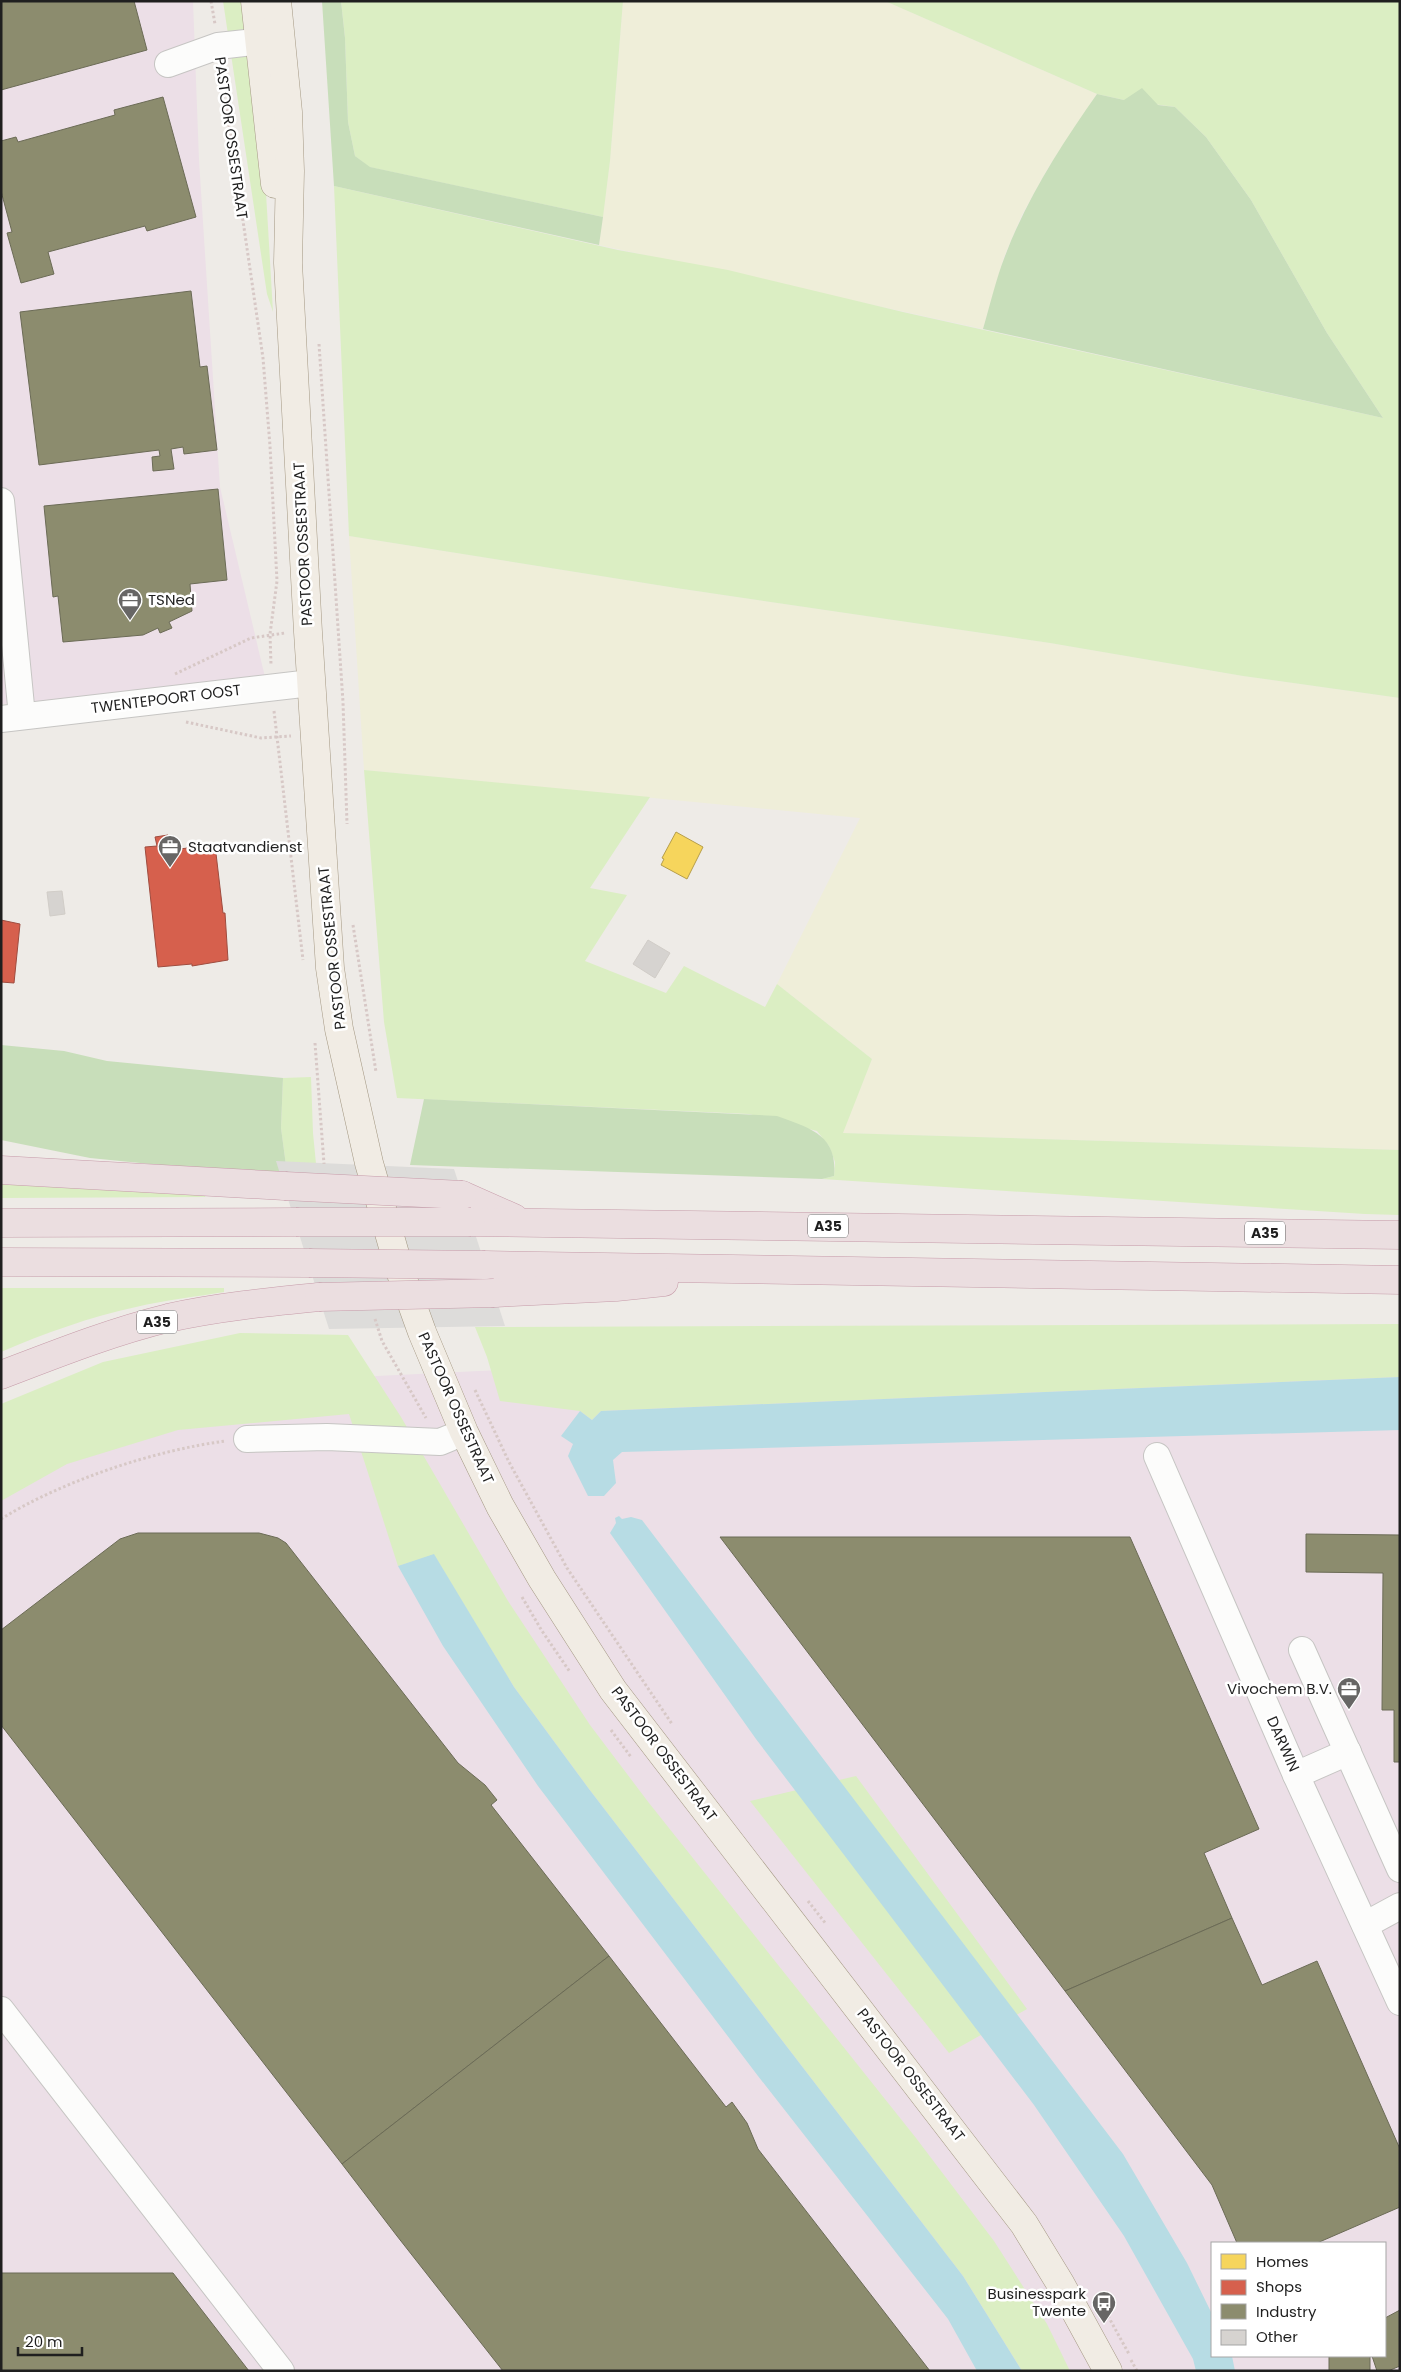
<svg xmlns="http://www.w3.org/2000/svg" width="1401" height="2372" viewBox="0 0 1401 2372" font-family="Poppins,sans-serif">
  <rect width="100%" height="100%" fill="#eeebe7"/>
  <!-- industrial -->
  <g fill="#ecdfe7" fill-rule="evenodd">
    <polygon points="1,1 193,1 199,160 220,487 269,694 1,704"/>
    <path d="M1400,1369V2371H1V1463L231,1383L500,1370ZM1212,2243H1385V2356H1212Z"/>
  </g>
  <!-- farmland -->
  <g fill="#efeed9">
    <polygon points="623,1 885,1 1097,94 1048,168 1022,215 1004,257 983,329 599,245 610,161"/>
    <polygon points="349,536 676,588 1050,643 1243,676 1400,698 1400,1150 842,1133 872,1059 777,984 860,818 364,770"/>
  </g>
  <!-- grass -->
  <g fill="#dbeec3">
    <polygon points="223,1 251,1 258,57 273,312 267,294"/>
    <polygon points="341,1 623,1 610,161 603,217 369,167 355,156 348,122 345,38"/>
    <polygon points="885,1 1400,1 1400,698 1243,676 1050,643 676,588 349,536 334,186 618,250 728,270 903,312 1383,418 1327,333 1251,200 1206,137 1175,107 1124,100 1097,94"/>
    <polygon points="364,770 650,797 590,888 627,895 585,961 666,993 684,966 765,1007 777,984 872,1059 843,1133 1400,1150 1400,1215 1365,1214 822,1179 834,1176 835,1162 829,1146 817,1131 749,1114 397,1098 384,1022"/>
    <polygon points="311,1077 313,1133 317,1174 287,1173 281,1128 283,1078"/>
    <polygon points="1,1180 206,1194 205,1197 1,1198"/>
    <path d="M1,1288H224V1292C195,1297 165,1300 136,1307C90,1317 45,1333 1,1352Z"/>
    <polygon points="1400,1324 1400,1377 601,1411 592,1420 580,1411 500,1401 487,1357 475,1327"/>
    <polygon points="240,1333 348,1335 401,1417 508,1601 590,1725 649,1803 916,2138 994,2241 1047,2324 1070,2371 1022,2371 963,2276 589,1789 514,1687 434,1555 398,1566 349,1414 178,1430 67,1464 1,1501 1,1404 103,1362"/>
    <polygon points="856,1776 1027,2009 949,2053 750,1801"/>
  </g>
  <!-- forest -->
  <g fill="#c8deba">
    <polygon points="322,1 341,1 345,38 348,122 355,156 370,167 603,217 599,245 334,186"/>
    <path d="M1142,88L1158,105L1175,107L1206,137L1251,200L1327,333L1383,418L983,329C990,305 996,279 1005,256C1027,198 1061,145 1097,94L1124,100Z"/>
    <polygon points="1,1045 64,1051 107,1061 283,1078 281,1128 287,1173 191,1168 90,1158 1,1140"/>
    <path d="M424,1099L777,1116C809,1128 838,1134 834,1176L822,1179L410,1165Z"/>
  </g>
  <!-- water -->
  <g fill="#b7dce4">
    <polygon points="1400,1377 1400,1430 622,1452 613,1460 616,1483 604,1496 588,1496 568,1456 573,1444 561,1436 580,1411 592,1420 601,1411"/>
    <polygon points="619,1516 622,1519 631,1517 642,1520 1123,2154 1187,2263 1212,2314 1212,2356 1232,2356 1235,2371 1196,2371 1193,2359 1124,2236 1034,2105 756,1739 610,1533 616,1523 615,1518"/>
    <polygon points="434,1554 514,1687 589,1789 963,2276 1022,2371 977,2371 948,2319 758,2076 538,1786 443,1646 398,1566"/>
  </g>
  <!-- pier -->
  <polygon fill="#dddcda" points="276,1161 454,1169 505,1326 329,1329"/>
  <!-- homes -->
  <polygon fill="#f6d55c" stroke="#b69e4a" points="676,832 703,847 687,879 661,865 664,859 662,858"/>
  <!-- shops -->
  <g fill="#d6604d" stroke="#9f4c3f">
    <polygon points="168,835 170,850 215,845 223,913 225,913 228,960 192,966 192,964 158,967 145,847 157,846 155,837"/>
    <polygon points="1,920 20,924 14,983 1,982"/>
  </g>
  <!-- industry -->
  <g fill="#8c8c6e" stroke="#6b6b56">
    <polygon points="1,1 134,1 147,50 1,90"/>
    <polygon points="163,97 196,217 147,231 145,226 48,252 54,274 21,283 7,233 12,232 1,191 1,141 16,137 18,142 115,115 114,110"/>
    <polygon points="191,291 200,367 207,366 217,450 184,454 183,447 171,449 174,469 153,471 152,457 160,456 159,450 39,465 20,312"/>
    <polygon points="218,489 227,580 190,584 192,611 169,622 172,628 160,633 158,628 143,635 63,642 58,596 53,597 44,506"/>
    <polygon points="138,1533 259,1533 278,1538 286,1543 458,1763 485,1785 497,1800 491,1805 609,1956 342,2164 1,1725 1,1630 120,1539"/>
    <polygon points="1306,1534 1400,1535 1400,1762 1394,1762 1394,1710 1382,1710 1383,1573 1306,1572"/>
    <polygon points="720,1537 1130,1537 1259,1829 1204,1853 1232,1918 1065,1991"/>
    <polygon points="1232,1918 1262,1985 1317,1961 1400,2149 1400,2207 1317,2243 1237,2243 1212,2185 1065,1991"/>
    <polygon points="609,1956 726,2107 732,2102 747,2123 758,2149 930,2371 503,2371 397,2236 342,2164"/>
    <polygon points="1,2273 173,2273 249,2371 1,2371"/>
    <polygon points="1400,2310 1400,2366 1388,2371 1377,2371 1372,2356 1385,2356 1385,2318"/>
    <rect x="1329" y="2356" width="41" height="15"/>
  </g>
  <!-- building -->
  <g fill="#d6d3d0" stroke="#d1cdc8">
    <polygon points="62,891 65,914 50,916 47,892"/>
    <polygon points="648,940 670,953 655,978 633,964"/>
  </g>
  <g fill="none" stroke-linecap="round" stroke-linejoin="round">
    <!-- minor casing -->
    <g stroke="#c6c5c3" stroke-width="28">
      <g id="minor">
        <polyline points="168,64 218,46 281,39"/>
        <polyline points="1,501 22,716"/>
        <polyline points="1,719 311,683"/>
        <polyline points="247,1439 327,1437 440,1442 464,1432"/>
        <polyline points="1157,1456 1296,1775 1400,2002"/>
        <polyline points="1302,1650 1400,1869"/>
        <polyline points="1296,1775 1348,1752"/>
        <polyline points="1365,1925 1400,1906"/>
        <polyline points="1,2010 281,2371"/>
      </g>
    </g>
    <!-- major casing -->
    <g stroke="#a49883" stroke-width="29">
      <g id="major">
        <polyline points="255,1 275,184"/>
        <polyline points="277,1 288,112 290,171 288,263 308,632 330,968 339,1029 369,1163 399,1268 422,1332 464,1432 500,1506 542,1579 613,1690 1024,2224 1060,2283 1108,2371"/>
      </g>
    </g>
    <!-- highway casing -->
    <g stroke="#c69ba9" stroke-width="29">
      <g id="highway">
        <polyline points="1,1170 285,1186"/>
        <polyline points="462,1195 514,1218"/>
        <polyline points="471,1222 1400,1235"/>
        <polyline points="1,1223 296,1222"/>
        <polyline points="1,1262 309,1263"/>
        <polyline points="485,1265 1400,1280"/>
        <polyline points="494,1293 616,1287 664,1282"/>
        <path d="M1,1375C56,1354 111,1332 168,1318C218,1307 268,1302 319,1297"/>
      </g>
    </g>
    <!-- path -->
    <g stroke="#d7c8c6" stroke-width="3" stroke-dasharray="2.5 2.5" stroke-linecap="butt">
      <polyline points="211,1 215,24"/>
      <polyline points="221,70 263,358 270,446 277,581 270,634 271,665"/>
      <polyline points="319,344 343,702 347,824"/>
      <polyline points="175,674 251,638 285,633"/>
      <polyline points="274,711 303,960"/>
      <polyline points="186,722 261,738 291,736"/>
      <polyline points="353,925 376,1072"/>
      <polyline points="315,1043 324,1164"/>
      <polyline points="375,1319 382,1341 426,1418"/>
      <polyline points="475,1390 509,1462 567,1568 672,1724"/>
      <path d="M1,1519C62,1481 155,1450 226,1441"/>
      <polyline points="522,1597 542,1631 570,1672"/>
      <polyline points="611,1730 631,1757"/>
      <polyline points="808,1901 826,1924"/>
      <polyline points="1108,2316 1129,2354"/>
      <polyline points="1131,2360 1137,2371"/>
    </g>
    <!-- minor -->
    <use href="#minor" stroke="#fcfcfb" stroke-width="26"/>
    <!-- major -->
    <use href="#major" stroke="#f1ece4" stroke-width="28"/>
    <!-- highway -->
    <use href="#highway" stroke="#ebdee0" stroke-width="28"/>
    <!-- highway-bridge casing -->
    <g stroke="#c69ba9" stroke-width="29" stroke-linecap="butt">
      <g id="highway-bridge">
        <polyline points="285,1186 462,1195"/>
        <polyline points="296,1222 471,1222"/>
        <polyline points="309,1263 485,1265"/>
        <polyline points="319,1297 494,1293"/>
      </g>
    </g>
    <!-- highway-bridge -->
    <use href="#highway-bridge" stroke="#ebdee0" stroke-width="28"/>
  </g>
  <!-- icons -->
  <defs>
    <g id="office-pin" transform="scale(1.25)"><path d="M0 17L-7.5 6A9.5 9.5 0 1 1 7.5 6Z" fill="#676665" stroke="#fff"/><path d="M-6-3h4V-5.5h4V-3h4V5H-6ZM-1-4.5V-3h2v-1.5ZM-6 0V1H6V0Z" fill="#fff"/></g>
    <g id="bus-pin" transform="scale(1.25)"><path d="M0 17L-7.5 6A9.5 9.5 0 1 1 7.5 6Z" fill="#676665" stroke="#fff"/><path d="M-5-6H5V4H4V6H2V4H-2V6H-4V4H-5ZM-3.5-4V0h7V-4ZM-3.5 1.2v1.5H-2V1.2ZM2 1.2v1.5H3.5V1.2Z" fill="#fff"/></g>
  </defs>
  <g fill-rule="evenodd">
    <use href="#office-pin" x="130" y="600"/>
    <use href="#office-pin" x="170" y="847"/>
    <use href="#office-pin" x="1349" y="1689"/>
    <use href="#bus-pin" x="1104" y="2303"/>
  </g>
  <g text-anchor="middle" stroke-width="5" stroke-linejoin="round" paint-order="stroke">
    <!-- shield labels -->
    <g fill="#fff" stroke="#626262" stroke-width="1">
      <rect x="808" y="1214.5" width="40" height="23" rx="4"/>
      <rect x="1245" y="1221.5" width="40" height="23" rx="4"/>
      <rect x="137" y="1310.5" width="40" height="23" rx="4"/>
    </g>
    <g font-size="14" font-weight="bold" fill="#1f1f1f">
      <text x="828" y="1231">A35</text>
      <text x="1265" y="1238">A35</text>
      <text x="157" y="1327">A35</text>
    </g>
    <!-- street labels -->
    <g font-size="15" fill="#1f1f1f" stroke="#fff">
      <text transform="translate(231 138) rotate(82)" y="5">PASTOOR OSSESTRAAT</text>
      <text transform="translate(303 544) rotate(-93)" y="5">PASTOOR OSSESTRAAT</text>
      <text transform="translate(166 699) rotate(-7)" y="5">TWENTEPOORT OOST</text>
      <text transform="translate(332 948) rotate(-96)" y="5">PASTOOR OSSESTRAAT</text>
      <text transform="translate(456 1408) rotate(66)" y="5">PASTOOR OSSESTRAAT</text>
      <text transform="translate(1283 1744) rotate(66)" y="5">DARWIN</text>
      <text transform="translate(664 1754) rotate(53)" y="5">PASTOOR OSSESTRAAT</text>
      <text transform="translate(911 2075) rotate(52)" y="5">PASTOOR OSSESTRAAT</text>
    </g>
    <!-- poi labels -->
    <g font-size="15" fill="#1f1f1f" stroke="#fff" text-anchor="start">
      <text x="148" y="605">TSNed</text>
      <text x="188" y="852">Staatvandienst</text>
      <text x="1332" y="1694" text-anchor="end">Vivochem B.V.</text>
      <text x="1086" y="2299" text-anchor="end">Businesspark<tspan x="1086" dy="17">Twente</tspan></text>
    </g>
  </g>
  <!-- border -->
  <rect width="1401" height="2372" fill="none" stroke="#1f1f1f" stroke-width="5"/>
  <!-- legend -->
  <rect x="1211" y="2242" width="175" height="115" fill="#ffffff" stroke="#a5a5a5"/>
  <rect x="1221" y="2254" width="25" height="15" fill="#f6d55c" stroke="#a5a5a5"/>
  <text x="1256" y="2267" font-size="15" fill="#1f1f1f">Homes</text>
  <rect x="1221" y="2280" width="25" height="15" fill="#d6604d" stroke="#a5a5a5"/>
  <text x="1256" y="2292" font-size="15" fill="#1f1f1f">Shops</text>
  <rect x="1221" y="2304" width="25" height="15" fill="#8c8c6e" stroke="#a5a5a5"/>
  <text x="1256" y="2317" font-size="15" fill="#1f1f1f">Industry</text>
  <rect x="1221" y="2330" width="25" height="15" fill="#d6d3d0" stroke="#a5a5a5"/>
  <text x="1256" y="2342" font-size="15" fill="#1f1f1f">Other</text>
  <!-- scale -->
  <path d="M18 2347v8h64v-8" fill="none" stroke="#1f1f1f" stroke-width="2.5"/>
  <text x="25" y="2347" font-size="15" fill="#1f1f1f" stroke="#ffffff" stroke-width="4" paint-order="stroke">20 m</text>
</svg>
